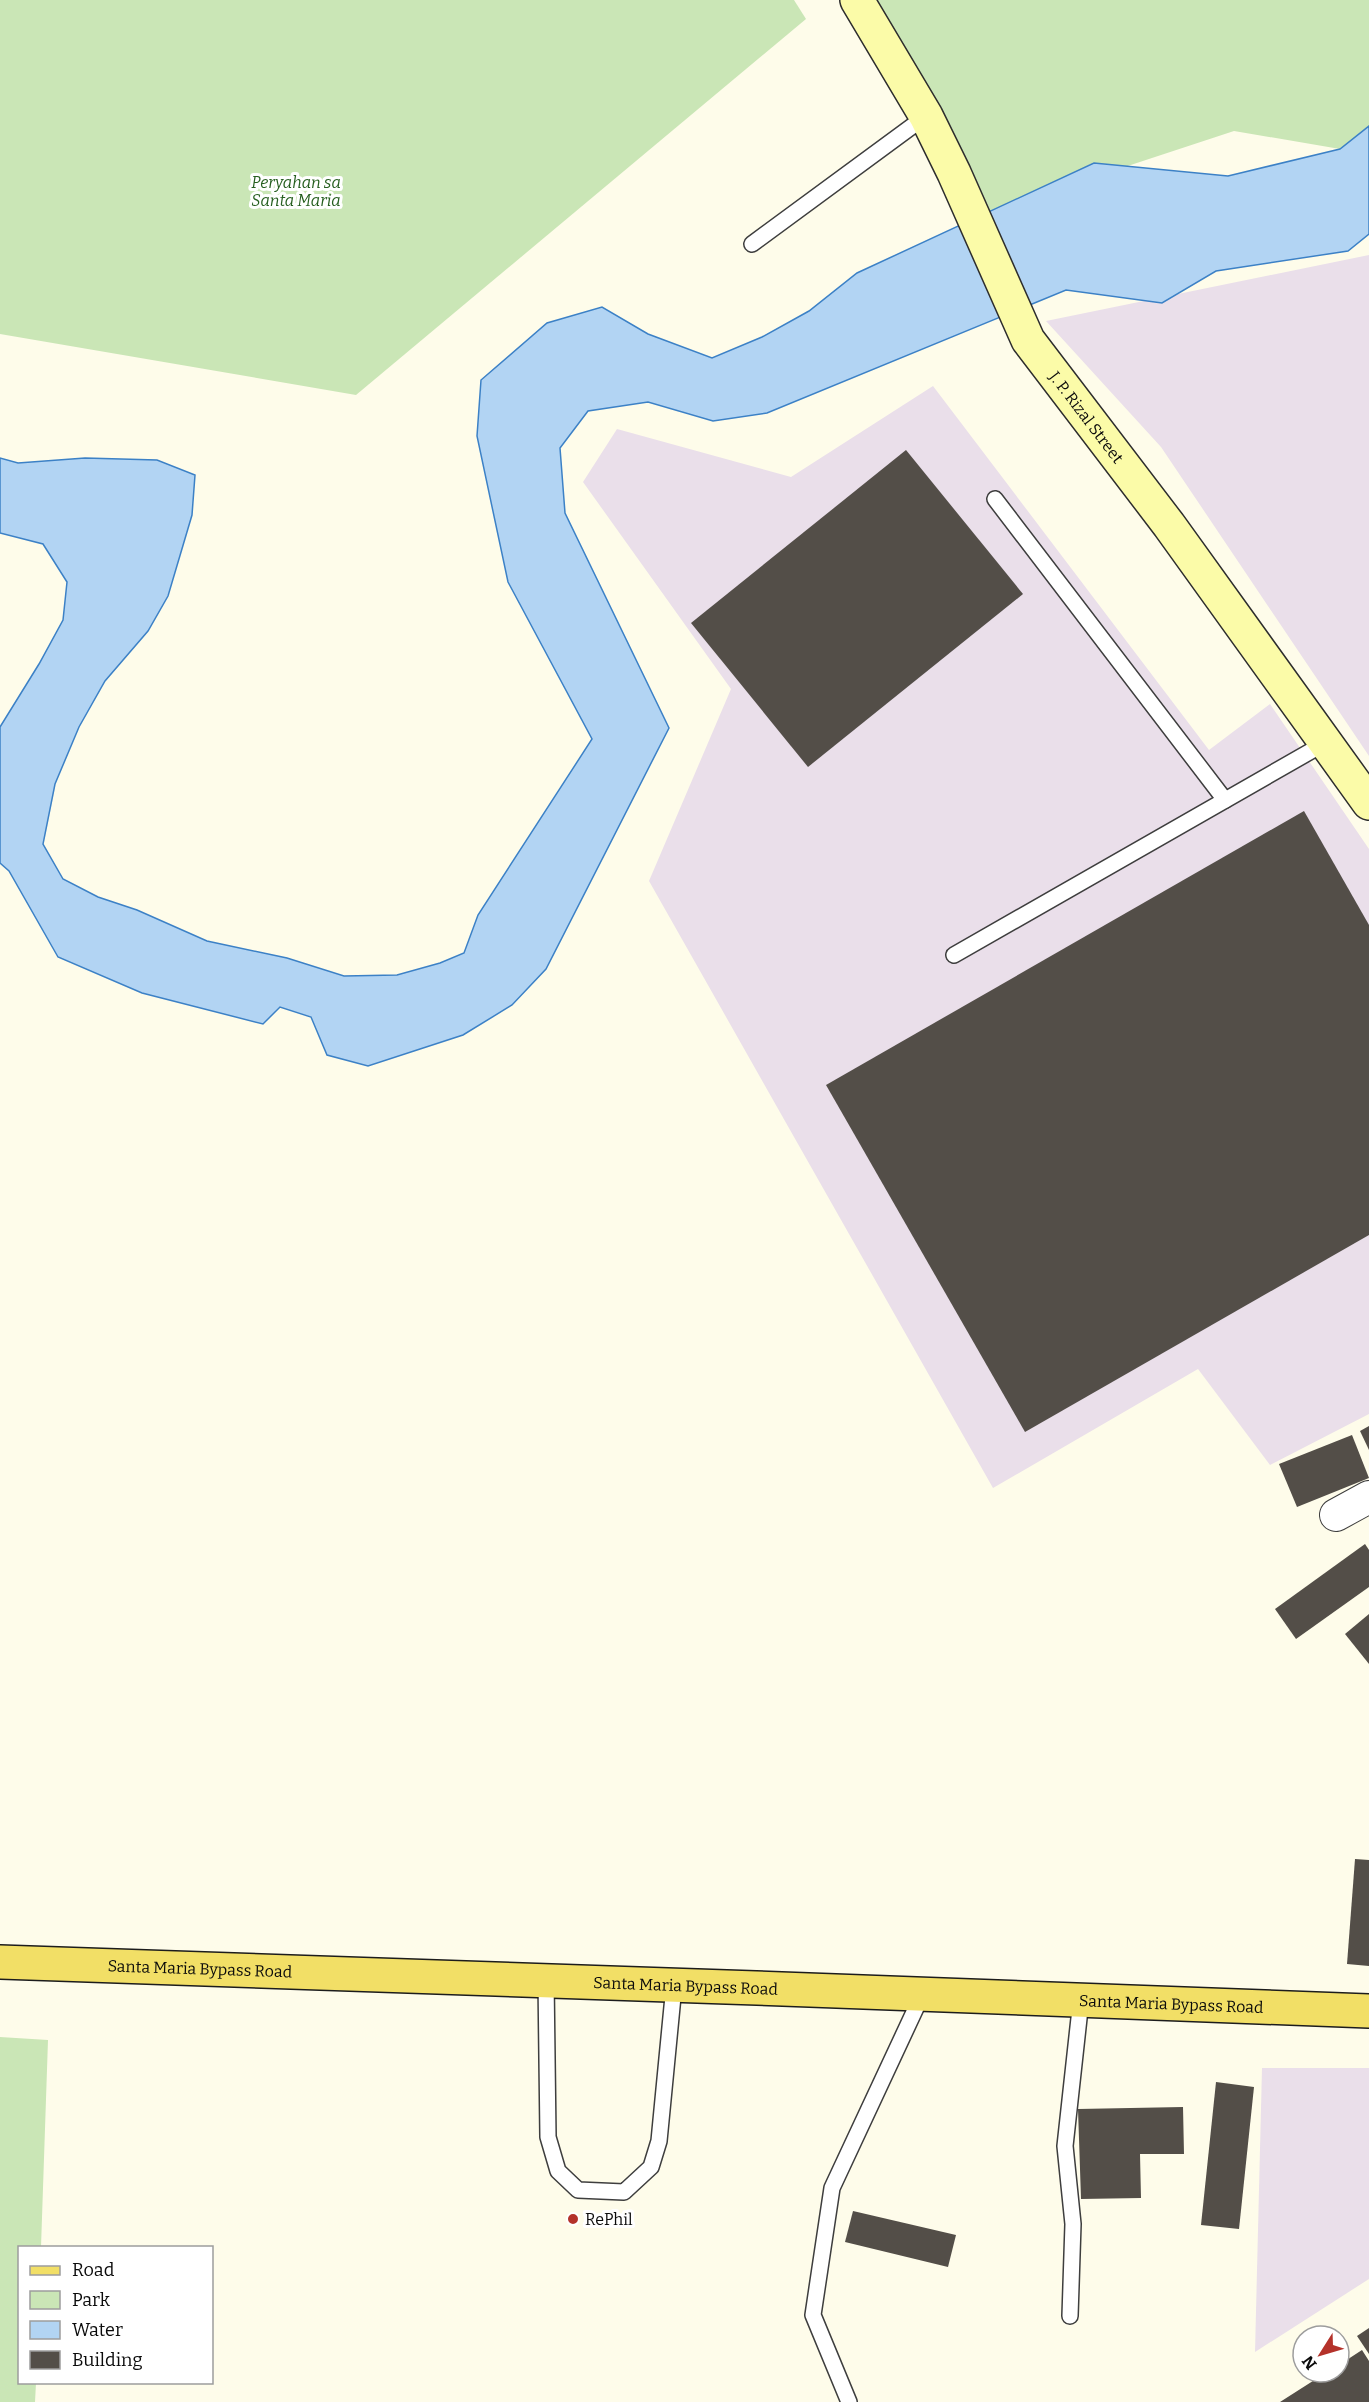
<svg xmlns="http://www.w3.org/2000/svg" width="1369" height="2402" viewBox="0 0 1369 2402" font-family="Bitter,serif">
<rect width="100%" height="100%" fill="#fefcea"/>
<!-- industrial -->
<g fill="#eadfea">
<path d="M1369 255V756L1161 447 1046 321Z"/>
<path d="M933 386 1209 750 1270 704 1369 849V1414L1270 1465 1198 1369 993 1488 649 881 731 689 583 482 617 429 791 477Z"/>
<path d="M1262 2068H1369V2279L1255 2352Z"/>
</g>
<!-- green -->
<g fill="#cae6b6">
<path d="M0 0H794L806 19 356 395 0 334Z"/>
<path d="M877 0H1369V127L1340 149 1234 131 988 212Z"/>
<path d="M0 2037 48 2040 41 2247 20 2248V2382L36 2383 35 2402H0Z"/>
</g>
<!-- water -->
<path fill="#b2d4f3" stroke="#3c81c6" stroke-width="1.5" d="M1369 126V234L1348 251 1216 271 1162 303 1066 290 767 413 713 421 648 402 588 411 560 448 565 513 669 728 546 969 512 1005 463 1035 368 1066 327 1055 311 1017 280 1007 263 1024 142 993 58 957 9 871 0 863V727L39 664 63 620 67 582 43 544 0 533V458L18 463 85 458 157 460 195 475 192 515 168 596 148 631 105 681 79 727 55 784 43 844 63 879 98 897 137 910 207 941 287 958 344 976 397 975 440 963 464 953 478 915 592 739 508 582 477 436 481 380 547 323 602 307 648 334 712 358 762 337 809 311 857 273 1094 163 1228 176 1340 149Z"/>
<!-- building -->
<g fill="#534e48">
<path d="M906 450 1023 594 808 767 691 623Z"/>
<path d="M1304 811 1369 925V1235L1025 1432 826 1085Z"/>
<path d="M1369 1426V1450L1360 1431Z"/>
<path d="M1352 1435 1369 1478 1297 1507 1279 1464Z"/>
<path d="M1365 1544 1369 1550V1587L1296 1639 1275 1609Z"/>
<path d="M1369 1614V1664L1345 1634Z"/>
<path d="M1355 1859 1369 1860V1966L1347 1964Z"/>
<path d="M1216 2082 1254 2087 1239 2229 1201 2225Z"/>
<path d="M1183 2107 1184 2154H1140L1141 2198 1081 2199 1078 2109Z"/>
<path d="M853 2211 956 2235 948 2267 845 2242Z"/>
<path d="M1369 2328V2354L1357 2336Z"/>
<path d="M1362 2350 1369 2361V2402H1280L1327 2372H1339V2365Z"/>
</g>
<g fill="none" stroke-linecap="round" stroke-linejoin="round">
<defs>
<g id="lane">
<path d="M752 244 926 116"/>
<path d="M995 499 1225 800"/>
<path d="M954 955 1325 743"/>
<path d="M546 1979 548 2137 558 2171 578 2190 624 2192 651 2167 659 2141 674 1986"/>
<path d="M1070 2316 1073 2224 1065 2146 1081 2000"/>
<path d="M849 2402 813 2315 832 2188 922 1995"/>
</g>
<path id="street" d="M1336 1515 1369 1497"/>
<g id="secondary">
<path id="s1" d="M857 0 926 116 954 173 1028 340 1169 525 1369 803"/>
</g>
<g id="primary">
<path id="s2" d="M0 1962C456 1976 913 1994 1369 2011"/>
</g>
</defs>
<!-- lane casing -->
<use href="#lane" stroke="#3e3e3e" stroke-width="18"/>
<!-- street casing -->
<use href="#street" stroke="#3e3e3e" stroke-width="34"/>
<!-- secondary casing -->
<use href="#secondary" stroke="#2d2d2d" stroke-width="36"/>
<!-- primary casing -->
<use href="#primary" stroke="#1c1c1c" stroke-width="36"/>
<!-- lane -->
<use href="#lane" stroke="#fff" stroke-width="15"/>
<!-- street -->
<use href="#street" stroke="#fff" stroke-width="32"/>
<!-- secondary -->
<use href="#secondary" stroke="#fbfba8" stroke-width="33"/>
<!-- primary -->
<use href="#primary" stroke="#f2df66" stroke-width="33"/>
</g>
<!-- markers -->
<circle fill="#b4322a" stroke="#fff" stroke-width="2" cx="573" cy="2219" r="6"/>
<g text-anchor="middle" stroke-width="6" stroke-linejoin="round" paint-order="stroke">
<!-- park labels -->
<g font-size="16" font-style="italic" fill="#265f1f" stroke="#fff">
<text x="296" y="188">Peryahan sa<tspan x="296" dy="18">Santa Maria</tspan></text>
</g>
<!-- street labels -->
<g font-size="16" fill="#0b0b0b" stroke="#fff">
<text dy="6" stroke="none"><textPath href="#s1" startOffset="478">J. P. Rizal Street</textPath></text>
<text dy="6" stroke="none"><textPath href="#s2" startOffset="200">Santa Maria Bypass Road</textPath></text>
<text dy="6" stroke="none"><textPath href="#s2" startOffset="686">Santa Maria Bypass Road</textPath></text>
<text dy="6" stroke="none"><textPath href="#s2" startOffset="1172">Santa Maria Bypass Road</textPath></text>
</g>
<!-- poi labels -->
<g font-size="16" fill="#0b0b0b" stroke="#fff" text-anchor="start">
<text x="585" y="2225">RePhil</text>
</g>
</g>
<!-- legend -->
<rect x="18" y="2246" width="195" height="138" fill="#ffffff" stroke="#9d9d9d" stroke-width="1.5"/>
<rect x="30" y="2266" width="30" height="9" fill="#f2df66" stroke="#9d9d9d" stroke-width="1.5"/>
<text x="72" y="2276" font-size="18" fill="#0b0b0b">Road</text>
<rect x="30" y="2291" width="30" height="18" fill="#cae6b6" stroke="#9d9d9d" stroke-width="1.5"/>
<text x="72" y="2306" font-size="18" fill="#0b0b0b">Park</text>
<rect x="30" y="2321" width="30" height="18" fill="#b2d4f3" stroke="#9d9d9d" stroke-width="1.5"/>
<text x="72" y="2336" font-size="18" fill="#0b0b0b">Water</text>
<rect x="30" y="2351" width="30" height="18" fill="#534e48" stroke="#9d9d9d" stroke-width="1.5"/>
<text x="72" y="2366" font-size="18" fill="#0b0b0b">Building</text>
<!-- north arrow -->
<g transform="translate(1321 2354) rotate(233)"><circle r="28" fill="#ffffff" stroke="#9d9d9d" stroke-width="1.5"/>
<path d="M0-4.5L10 22L0 15L-10 22Z" fill="#b4322a"/>
<text y="-9" font-size="16" font-weight="bold" text-anchor="middle" fill="#0b0b0b">N</text>
</g>
</svg>
